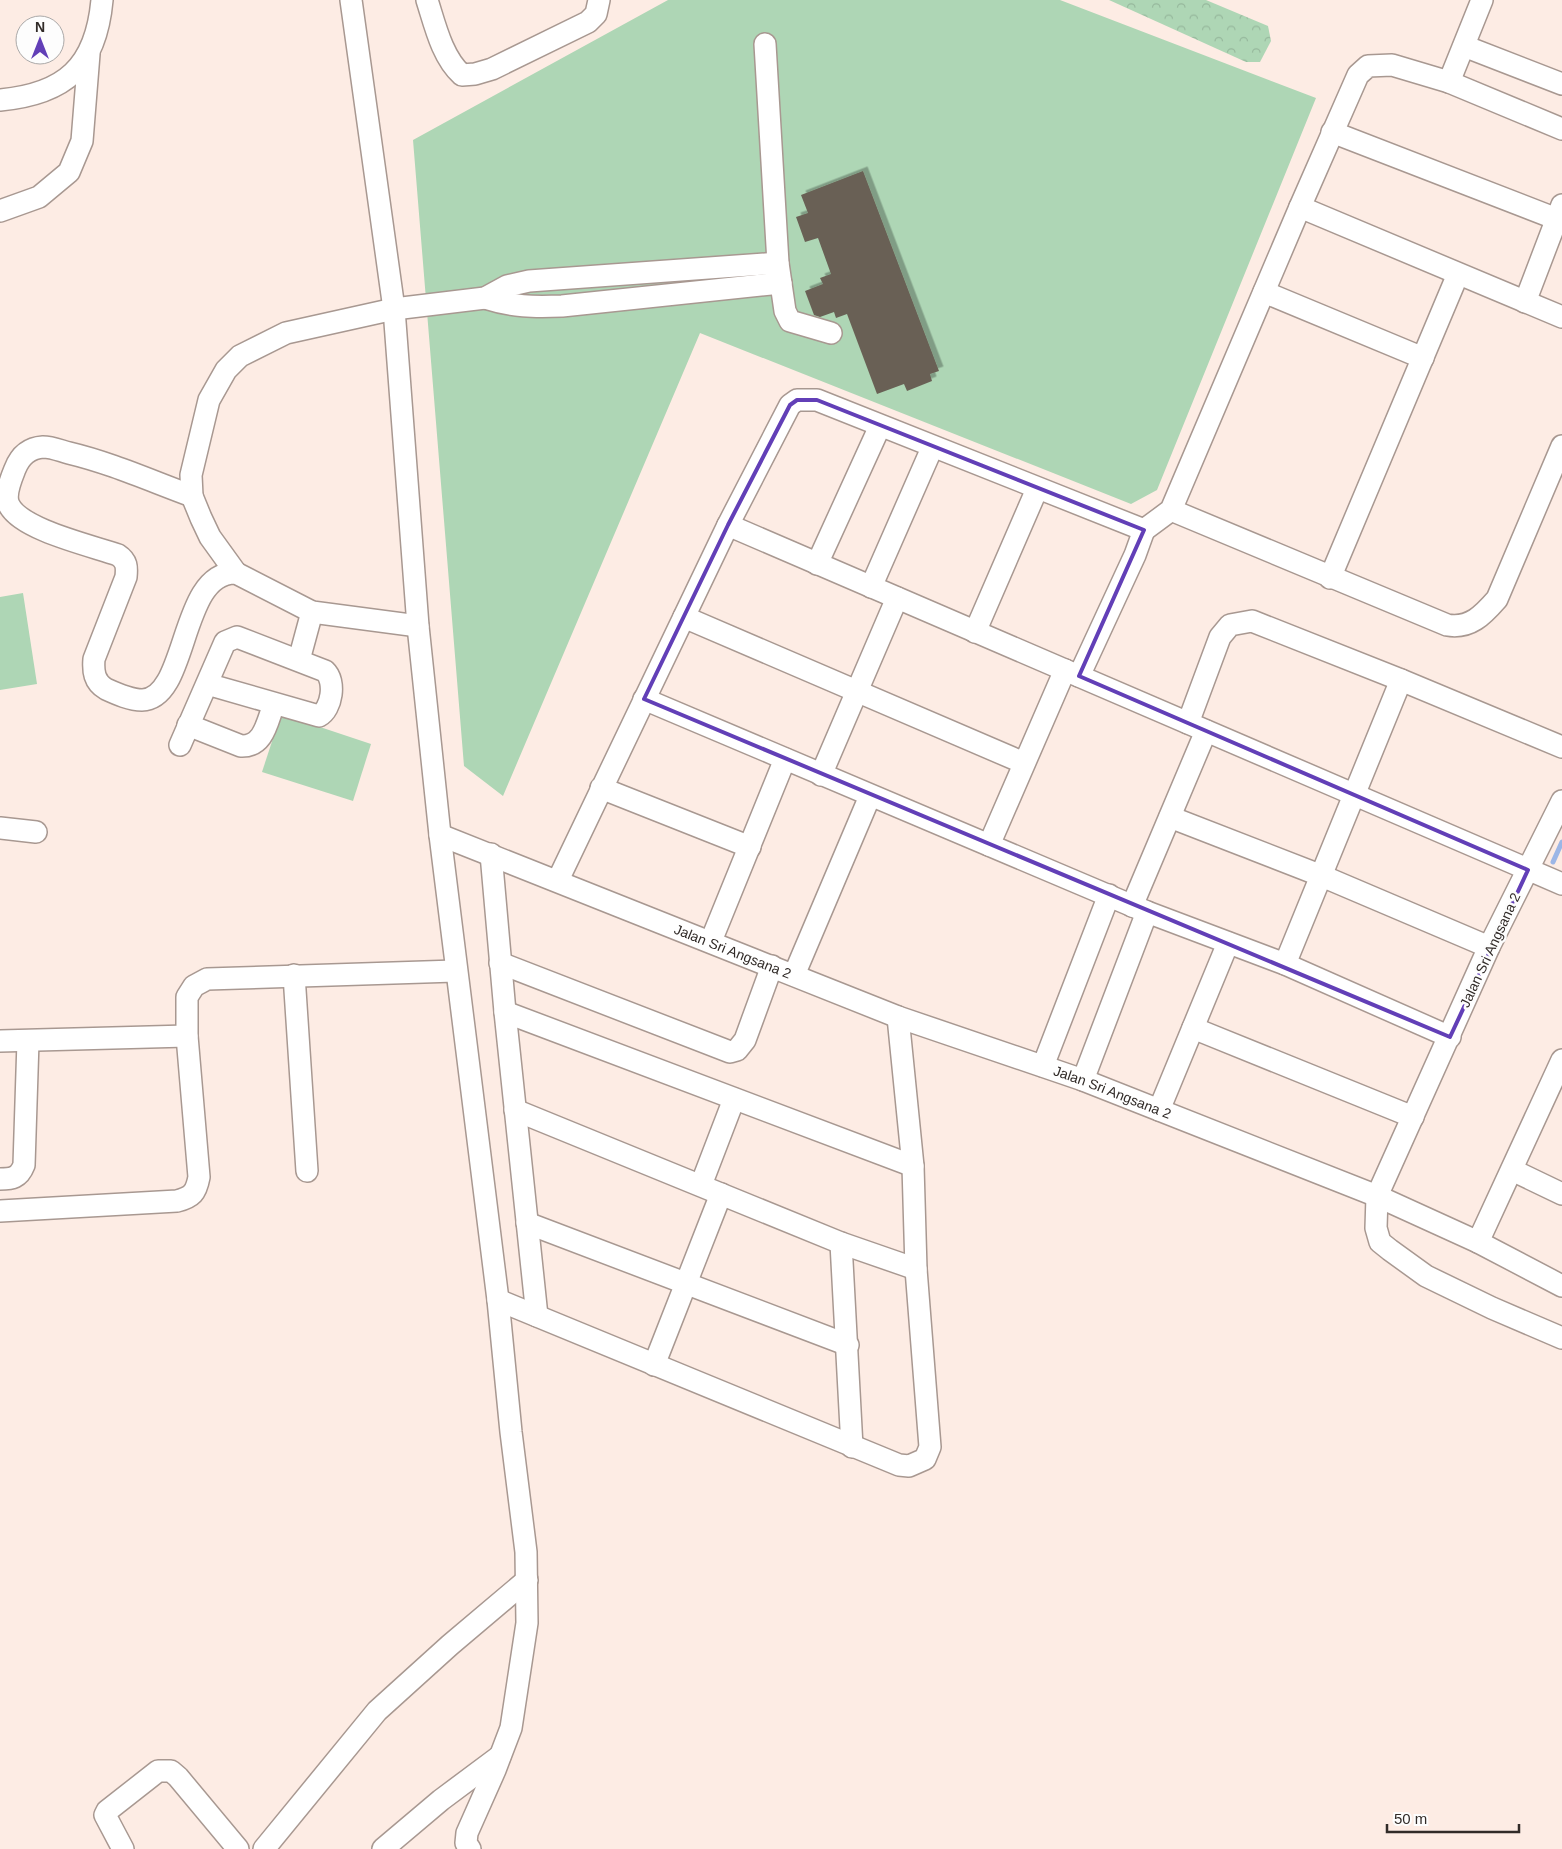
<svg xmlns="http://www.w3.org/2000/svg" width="1562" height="1849" viewBox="0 0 1562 1849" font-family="Arial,sans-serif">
<defs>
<pattern id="forest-crowns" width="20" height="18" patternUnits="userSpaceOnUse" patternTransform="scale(1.25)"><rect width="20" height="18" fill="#aed6b5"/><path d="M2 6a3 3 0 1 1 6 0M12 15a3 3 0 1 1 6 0" fill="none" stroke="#96b89c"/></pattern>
<filter id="shadow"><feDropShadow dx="4.5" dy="-4.5" stdDeviation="0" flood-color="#0004"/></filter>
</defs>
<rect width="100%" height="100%" fill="#fdece4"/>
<!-- forest -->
<path fill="url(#forest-crowns)" d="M1109 0H1206L1268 26 1271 41 1260 62H1246Z"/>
<!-- garden -->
<g fill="#aed6b5">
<path d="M668 0H1060L1316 98 1157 490 1131 504 700 333 503 796 464 766 413 140Z"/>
<path d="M23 593 37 684 0 690V597Z"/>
<path d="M281 714 371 744 353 801 262 772Z"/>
</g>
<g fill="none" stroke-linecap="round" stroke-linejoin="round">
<!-- stream -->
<path stroke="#9cb6e6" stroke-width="5" d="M1553 862 1562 842"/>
</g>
<!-- building -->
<path fill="#696155" filter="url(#shadow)" d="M863 171 939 371 930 374 932 381 907 391 904 384 877 394 847 314 836 318 834 312 820 317 814 315 805 291 823 284 820 278 831 274 818 238 805 242 796 217 808 213 801 195Z"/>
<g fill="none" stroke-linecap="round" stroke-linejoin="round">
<defs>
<g id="minor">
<path d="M351 0 394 309 418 626 440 835 498 1300 511 1432 526 1552 527 1623 511 1728 495 1770 467 1833 466 1843 470 1849"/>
<path d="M427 0C435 25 442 57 462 75L475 74 492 69 588 22 596 14 599 0"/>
<path d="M765 44 778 263 785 311 790 321 831 333"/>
<path d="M1464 46 1562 84"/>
<path d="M1449 82 1482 0"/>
<path d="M0 100C65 94 96 67 102 0"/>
<path d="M1332 132 1562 221"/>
<path d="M1300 207 1562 317"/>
<path d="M0 211 39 197 69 172 82 141 89 54"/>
<path d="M1264 292 1423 358"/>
<path d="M485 298C513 307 533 307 562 306L781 283"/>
<path d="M1525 302 1562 205"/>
<path d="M192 496C151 481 111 463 69 453 61 451 52 447 43 447 29 448 20 456 15 469 11 479 4 495 9 505 21 530 93 546 118 555 127 561 127 567 126 577L94 659C93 671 94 682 106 689 117 694 130 700 142 700 189 699 179 571 236 573L312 612 418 626"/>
<path d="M1171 510 1447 625C1470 629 1483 615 1497 599L1562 446"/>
<path d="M728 525 1562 884"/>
<path d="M817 564 880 426"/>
<path d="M236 573 210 537 201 518 192 496 191 475 209 400 226 370 240 356 286 333 394 309 485 298 507 286 529 281 778 263"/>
<path d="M1330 578 1458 274"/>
<path d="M871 587 932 448"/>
<path d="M684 617 1024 763"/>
<path d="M975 632 1037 489"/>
<path d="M299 660 312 612"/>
<path d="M1079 676 1135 555 1144 530"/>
<path d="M644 699 1147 912 1285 964 1450 1037"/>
<path d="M1188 723 1220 637 1230 625 1252 621 1401 680 1562 747"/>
<path d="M188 725 241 746C264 747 267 722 274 704"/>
<path d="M180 745 225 642 237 637 325 671C336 681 332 709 319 716L207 684"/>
<path d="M821 775 897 598"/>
<path d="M601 788 750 847"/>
<path d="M1562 801 1489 947 1377 1196 1376 1228 1380 1242 1390 1250 1426 1276 1492 1308 1562 1338"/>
<path d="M1170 817 1322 876 1489 947"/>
<path d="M0 828 36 832"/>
<path id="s1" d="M440 835 898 1017 1083 1080 1377 1196 1478 1242 1562 1286"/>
<path d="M989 845 1065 670"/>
<path d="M491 854 505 1012 537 1316"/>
<path d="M558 880 728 525 790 405 797 400H817L1144 530 1171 510 1300 207 1358 75 1368 66 1392 65 1449 82 1562 129"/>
<path d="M1132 906 1206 731"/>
<path d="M711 941 785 759"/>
<path d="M500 963 730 1052 737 1050 745 1040 772 966"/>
<path d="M1285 964 1401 680"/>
<path d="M294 975 307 1171"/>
<path d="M794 975 870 796"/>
<path d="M505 1012 913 1166"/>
<path d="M1193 1028 1413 1117"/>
<path d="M0 1041 187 1036"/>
<path d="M1043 1066 1109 895"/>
<path d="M1083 1080 1147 912"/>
<path d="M515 1110 841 1243 916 1269"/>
<path d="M1159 1110 1228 943"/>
<path d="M1512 1170 1562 1194"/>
<path d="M0 1179C12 1179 19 1178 24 1165L28 1041"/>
<path d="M701 1185 734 1099"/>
<path d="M0 1211 177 1201C192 1197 196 1193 199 1177L187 1036V997L194 986 207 979 455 971"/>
<path d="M527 1223 848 1345"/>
<path d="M1478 1242 1562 1060"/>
<path d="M841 1243 852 1447"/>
<path d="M498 1300 899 1465 909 1466 925 1459 930 1447 916 1269 913 1166 898 1017"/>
<path d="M654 1365 721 1194"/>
<path d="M123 1849 105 1815 107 1811 158 1771H171L178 1777 238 1849"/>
<path d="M264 1849 377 1711 450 1645 527 1580"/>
<path d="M383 1849 441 1800 500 1756"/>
</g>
</defs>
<!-- minor casing -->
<use href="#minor" stroke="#a89891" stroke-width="24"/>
<!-- minor -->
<use href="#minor" stroke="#fff" stroke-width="21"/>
</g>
<!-- marked area -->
<path fill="none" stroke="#623fb7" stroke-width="4" stroke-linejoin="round" d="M797 400H817L1144 530 1079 676 1528 870 1450 1037 644 699 728 525 790 405Z"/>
<g text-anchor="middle" stroke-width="5" stroke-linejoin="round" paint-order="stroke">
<!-- street labels -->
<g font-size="14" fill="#312b28" stroke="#fdfdfd">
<text dy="5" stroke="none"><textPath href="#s1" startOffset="315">Jalan Sri Angsana 2</textPath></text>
<text transform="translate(1490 950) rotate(-65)" y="5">Jalan Sri Angsana 2</text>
<text dy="5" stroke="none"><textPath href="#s1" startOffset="720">Jalan Sri Angsana 2</textPath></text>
</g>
</g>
<!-- north arrow -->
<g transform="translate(40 40)"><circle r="24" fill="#fdfdfd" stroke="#aba9a8"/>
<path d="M0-4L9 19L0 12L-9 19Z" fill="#623fb7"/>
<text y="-8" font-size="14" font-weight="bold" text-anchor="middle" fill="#312b28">N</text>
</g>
<!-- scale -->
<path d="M1387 1824v8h132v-8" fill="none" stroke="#312b28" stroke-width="2.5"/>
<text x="1394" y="1824" font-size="15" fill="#312b28" stroke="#fdfdfd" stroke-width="4" paint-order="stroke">50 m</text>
</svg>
